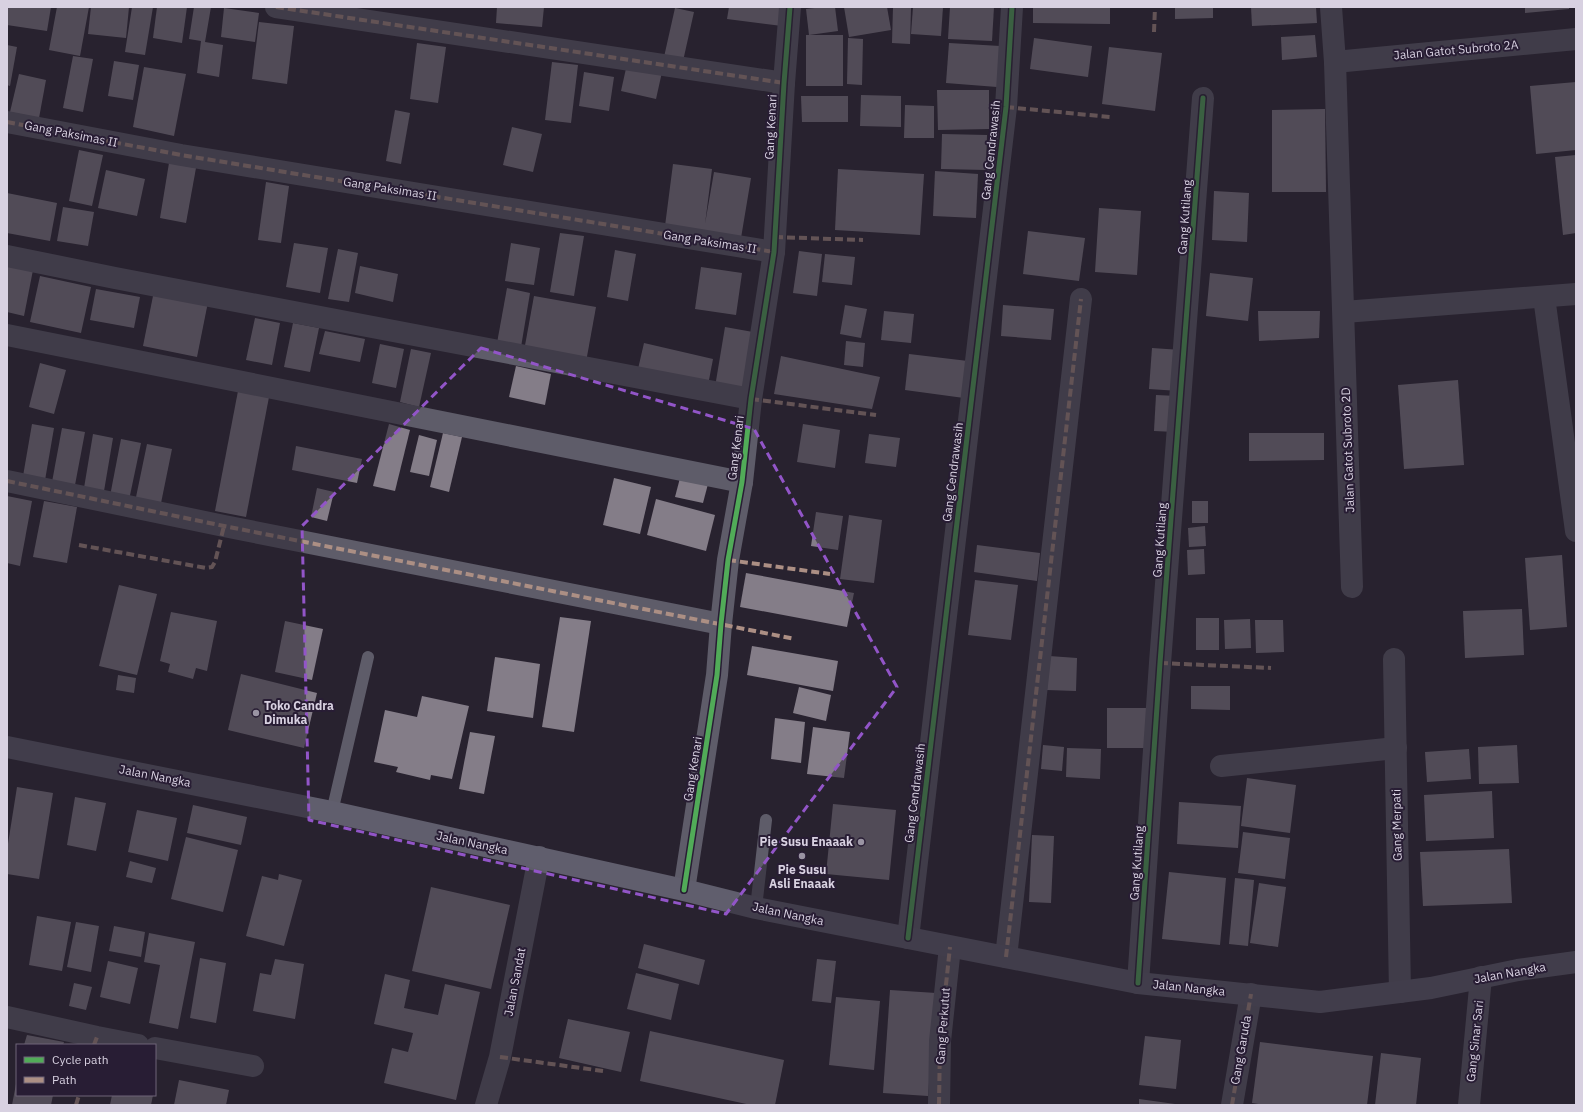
<svg xmlns="http://www.w3.org/2000/svg" width="1583" height="1112" viewBox="0 0 1583 1112" font-family="'IBM Plex Sans',sans-serif">
<rect width="100%" height="100%" fill="#28222f"/>
<!-- building -->
<g fill="#847d88">
<path d="M7 7H51L47 31 7 25Z"/>
<path d="M57 7H89L80 56 49 50Z"/>
<path d="M91 7H129L126 38 88 34Z"/>
<path d="M132 7H153L145 55 125 52Z"/>
<path d="M157 7H187L182 43 153 38Z"/>
<path d="M194 7H211L205 42 223 45 219 77 197 73 201 41 189 39Z"/>
<path d="M497 7H544L542 27 496 23Z"/>
<path d="M729 7H784L782 26 727 19Z"/>
<path d="M823 7H835L838 31 809 35 806 9Z"/>
<path d="M844 7H887L891 30 849 37Z"/>
<path d="M893 7H911L910 44 892 43Z"/>
<path d="M913 7H943L941 36 911 34Z"/>
<path d="M950 7H994L992 41 948 39Z"/>
<path d="M1033 7H1110V24L1033 23Z"/>
<path d="M1175 7H1213V18L1175 19Z"/>
<path d="M1251 7H1316L1317 23 1252 26Z"/>
<path d="M1525 7H1569V9L1525 13Z"/>
<path d="M224 8 259 13 255 42 221 37Z"/>
<path d="M675 8 694 12 683 61 664 57Z"/>
<path d="M259 22 294 26 287 84 252 79Z"/>
<rect x="806" y="35" width="37" height="51"/>
<path d="M1315 35 1317 57 1282 60 1281 37Z"/>
<path d="M848 38 863 39 862 85 847 84Z"/>
<path d="M1034 38 1092 46 1088 77 1030 69Z"/>
<path d="M417 43 446 47 438 103 410 99Z"/>
<path d="M949 43 1000 46 997 87 946 83Z"/>
<path d="M7 45 17 47 10 86 7 85Z"/>
<path d="M1109 47 1162 53 1155 111 1102 104Z"/>
<path d="M73 56 93 59 83 112 63 108Z"/>
<path d="M114 61 139 65 133 100 108 96Z"/>
<path d="M552 62 578 65 571 123 545 120Z"/>
<path d="M627 64 662 72 656 99 621 91Z"/>
<path d="M144 67 186 74 174 136 133 127Z"/>
<path d="M584 72 614 77 609 111 579 106Z"/>
<path d="M19 74 46 80 39 118 10 112Z"/>
<path d="M1576 82V150L1536 154 1530 86Z"/>
<path d="M937 90H989V129L938 130Z"/>
<path d="M861 95 901 96V127L860 126Z"/>
<path d="M801 96H848V122H802Z"/>
<path d="M905 105 934 106V138H904Z"/>
<path d="M1325 109 1326 192H1272V110Z"/>
<path d="M395 110 410 113 401 164 386 161Z"/>
<path d="M512 127 542 134 533 172 503 165Z"/>
<path d="M942 134 987 135 986 170 941 169Z"/>
<path d="M79 150 103 155 92 206 69 201Z"/>
<path d="M1576 155V233L1563 235 1555 157Z"/>
<path d="M169 163 196 168 186 223 160 218Z"/>
<path d="M673 164 712 169 705 224 714 172 751 178 740 244 665 226Z"/>
<path d="M838 169 924 174 920 235 835 230Z"/>
<path d="M106 170 145 179 137 216 98 208Z"/>
<path d="M935 171 978 174 976 218 933 216Z"/>
<path d="M266 182 289 186 281 243 258 240Z"/>
<path d="M1214 191 1249 193 1247 242 1212 240Z"/>
<path d="M7 193 57 203 50 241 7 233Z"/>
<path d="M63 207 94 212 88 246 57 241Z"/>
<path d="M1099 208 1141 211 1137 275 1095 272Z"/>
<path d="M1028 231 1085 238 1079 281 1023 274Z"/>
<path d="M560 233 584 236 574 296 550 292Z"/>
<path d="M294 243 328 248 320 293 286 287Z"/>
<path d="M511 243 540 248 534 285 505 281Z"/>
<path d="M338 249 358 253 349 302 328 299Z"/>
<path d="M615 250 636 254 628 301 607 297Z"/>
<path d="M799 251 822 254 817 296 793 293Z"/>
<path d="M825 254 855 257 852 285 822 282Z"/>
<path d="M7 265 33 270 24 316 7 312Z"/>
<path d="M360 266 398 274 393 302 355 293Z"/>
<path d="M701 267 742 273 736 315 695 309Z"/>
<path d="M1210 273 1253 278 1248 321 1206 316Z"/>
<path d="M40 276 91 287 81 333 30 322Z"/>
<path d="M507 288 530 293 521 347 497 343Z"/>
<path d="M96 289 140 297 134 328 90 320Z"/>
<path d="M154 291 208 302 197 357 143 346Z"/>
<path d="M534 296 596 307 586 362 524 351Z"/>
<path d="M845 305 867 309 861 338 840 334Z"/>
<path d="M1003 305 1054 309 1051 340 1001 336Z"/>
<path d="M884 311 914 314 911 343 881 340Z"/>
<path d="M1258 311H1320L1319 338 1259 341Z"/>
<path d="M255 318 280 323 272 365 246 360Z"/>
<path d="M293 323 319 328 310 372 284 367Z"/>
<path d="M725 327 753 332 743 391 715 387Z"/>
<path d="M325 331 365 339 360 362 319 354Z"/>
<path d="M846 341 865 343 863 367 844 365Z"/>
<path d="M644 343 713 359 708 385 638 369Z"/>
<path d="M380 344 404 349 396 388 372 383Z"/>
<path d="M1152 348 1181 350 1179 391 1149 389Z"/>
<path d="M411 349 431 353 419 407 400 402Z"/>
<path d="M909 354 968 361 964 398 905 390Z"/>
<path d="M781 356 880 377 872 409 774 394Z"/>
<path d="M40 363 66 370 54 414 29 407Z"/>
<path d="M516 366 551 374 545 405 509 397Z"/>
<path d="M1458 380 1464 465 1404 469 1398 385Z"/>
<path d="M238 391 269 397 246 517 215 511Z"/>
<path d="M1156 395 1177 396 1175 432 1154 431Z"/>
<path d="M32 424 54 428 44 486 22 482Z"/>
<path d="M389 424 410 430 395 491 373 486Z"/>
<path d="M803 424 840 430 835 468 797 462Z"/>
<path d="M62 428 85 432 75 485 52 482Z"/>
<path d="M443 433 462 437 449 492 430 487Z"/>
<path d="M1249 433H1324V460L1249 461Z"/>
<path d="M93 434 113 438 104 491 84 488Z"/>
<path d="M869 434 900 438 896 467 865 463Z"/>
<path d="M419 435 437 440 429 476 410 472Z"/>
<path d="M121 439 141 443 129 500 110 496Z"/>
<path d="M147 444 172 449 160 508 135 502Z"/>
<path d="M296 446 362 459 357 483 292 470Z"/>
<path d="M614 478 651 487 640 534 603 525Z"/>
<path d="M680 478 708 484 703 503 675 497Z"/>
<path d="M317 488 334 492 327 521 311 517Z"/>
<path d="M7 496 32 501 20 566 7 563Z"/>
<path d="M656 499 715 515 706 551 647 535Z"/>
<path d="M44 501 77 507 67 563 33 557Z"/>
<rect x="1192" y="501" width="16" height="22"/>
<path d="M816 512 843 516 838 550 811 546Z"/>
<path d="M849 515 882 520 874 583 840 579Z"/>
<path d="M1205 526 1206 546 1189 547 1188 528Z"/>
<path d="M977 545 1040 553 1037 581 974 572Z"/>
<path d="M1204 549 1205 574 1188 575 1187 550Z"/>
<path d="M1562 555 1567 627 1530 630 1525 558Z"/>
<path d="M746 573 854 593 847 627 740 607Z"/>
<path d="M975 580 1018 585 1011 640 968 635Z"/>
<path d="M119 585 157 594 137 675 99 666Z"/>
<path d="M1522 609 1524 655 1465 658 1463 611Z"/>
<path d="M171 612 217 621 207 671 196 668 193 679 168 672 170 664 160 661Z"/>
<path d="M560 617 591 621 574 732 542 727Z"/>
<rect x="1196" y="618" width="23" height="32"/>
<path d="M1250 619 1251 648 1225 649 1224 620Z"/>
<path d="M1255 620H1283L1284 652 1256 653Z"/>
<path d="M285 621 323 629 312 680 275 672Z"/>
<path d="M752 646 838 661 833 691 747 675Z"/>
<path d="M1049 656 1077 658 1076 691 1047 690Z"/>
<path d="M495 657 540 664 533 718 487 711Z"/>
<path d="M241 674 317 693 304 748 228 730Z"/>
<path d="M118 675 136 678 134 693 116 690Z"/>
<path d="M1191 686H1230V710L1191 709Z"/>
<path d="M799 687 831 695 826 721 793 713Z"/>
<path d="M422 696 469 706 452 779 431 775 430 780 396 772 398 767 374 762 385 710 417 717Z"/>
<rect x="1107" y="708" width="43" height="40"/>
<path d="M775 718 805 722 801 763 771 759Z"/>
<path d="M813 727 850 732 844 778 807 774Z"/>
<path d="M470 732 495 736 484 794 459 789Z"/>
<path d="M1043 745 1064 747 1062 771 1041 769Z"/>
<path d="M1517 745 1519 783 1479 784 1478 747Z"/>
<path d="M1067 748 1101 749 1100 779 1066 777Z"/>
<path d="M1469 749 1471 779 1427 782 1425 752Z"/>
<path d="M1247 778 1296 785 1290 833 1241 826Z"/>
<path d="M17 787 53 793 39 879 7 874V850Z"/>
<path d="M1492 791 1494 838 1426 841 1424 795Z"/>
<path d="M75 797 106 803 96 851 67 845Z"/>
<path d="M1179 802 1241 806 1238 848 1177 844Z"/>
<path d="M833 804 896 810 889 880 826 874Z"/>
<path d="M193 805 247 817 241 845 187 833Z"/>
<path d="M137 810 177 818 168 861 128 852Z"/>
<path d="M1243 832 1290 838 1285 879 1238 873Z"/>
<path d="M1032 835 1054 836 1051 903 1029 902Z"/>
<path d="M186 837 238 850 223 912 171 899Z"/>
<path d="M1509 849 1512 903 1423 906 1420 852Z"/>
<path d="M130 861 156 868 152 883 126 877Z"/>
<path d="M1169 872 1226 878 1220 945 1162 939Z"/>
<path d="M279 874 302 880 284 946 246 936 262 876 278 880Z"/>
<path d="M1235 878 1254 880 1248 946 1229 944Z"/>
<path d="M1259 883 1286 887 1278 947 1250 943Z"/>
<path d="M431 887 510 905 491 989 412 971Z"/>
<path d="M37 916 71 922 62 971 29 965Z"/>
<path d="M76 922 99 926 91 972 67 967Z"/>
<path d="M114 926 145 932 141 957 109 951Z"/>
<path d="M149 933 195 942 178 1029 149 1023 160 965 144 962Z"/>
<path d="M644 944 705 960 699 985 638 968Z"/>
<path d="M200 958 226 963 216 1023 190 1018Z"/>
<path d="M275 959 304 964 295 1019 253 1011 260 973 271 975Z"/>
<path d="M817 959 836 961 831 1003 812 1001Z"/>
<path d="M108 961 138 968 130 1004 100 997Z"/>
<path d="M636 973 679 984 671 1020 627 1009Z"/>
<path d="M385 974 410 980 404 1008 438 1015 445 984 480 992 456 1100 384 1083 392 1048 408 1052 413 1033 374 1024Z"/>
<path d="M74 983 92 987 86 1010 69 1006Z"/>
<path d="M890 990 936 993 928 1096 883 1093Z"/>
<path d="M836 997 880 1001 874 1070 829 1065Z"/>
<path d="M568 1019 630 1032 621 1072 559 1058Z"/>
<path d="M650 1031 784 1060 775 1105H751L640 1081Z"/>
<path d="M27 1035 64 1042 63 1045H24Z"/>
<path d="M1145 1036 1181 1040 1176 1089 1139 1085Z"/>
<path d="M1260 1042 1373 1056 1367 1105H1265L1252 1103Z"/>
<path d="M1381 1053 1421 1058 1416 1105H1375Z"/>
<path d="M179 1080 229 1090 226 1105H174Z"/>
<path d="M16 1084 17 1095H53L51 1105H12Z"/>
<path d="M112 1095H153L151 1105H110Z"/>
<path d="M1139 1099 1175 1104V1105H1139Z"/>
</g>
<g fill="none" stroke-linecap="round" stroke-linejoin="round">
<!-- lane -->
<g stroke="#5e5c69" stroke-width="12">
<path d="M332 812 368 657"/>
<path d="M756 908 766 820"/>
</g>
<!-- street -->
<g stroke="#5e5c69" stroke-width="22">
<path d="M276 7 784 83"/>
<path d="M1331 7 1335 62 1352 587"/>
<path d="M1335 62 1576 39"/>
<path d="M7 122 181 155 774 252"/>
<path d="M7 256 115 278 751 399"/>
<path d="M1544 297 1576 531"/>
<path d="M1344 312 1576 294"/>
<path d="M7 335 742 482"/>
<path d="M7 481 224 526 721 624"/>
<path d="M1394 659 1400 992"/>
<path d="M1221 766 1396 748"/>
<path d="M684 890 717 675 721 624 728 560 742 482 751 399 774 252 784 83 790 7"/>
<path d="M908 938 1006 107 1012 7"/>
<path d="M1006 957 1081 299"/>
<path d="M1138 983 1160 663 1203 98"/>
<path d="M7 1017 97 1037 138 1045"/>
<path d="M155 1048 253 1066"/>
<path d="M486 1105 500 1057 539 857"/>
<path d="M939 1105 940 1041 950 947"/>
<path d="M1232 1105 1251 994"/>
<path d="M1469 1105 1481 977"/>
</g>
<!-- secondary -->
<path stroke="#605e6d" stroke-width="22" d="M7 747 332 812 684 890 756 908 1138 983 1320 1002 1431 988 1518 970 1576 962"/>
<!-- quiet -->
<g stroke="#ac8f84" stroke-width="4" stroke-dasharray="8 4" stroke-linecap="butt">
<path d="M276 7 784 83"/>
<path d="M1154 32 1155 7"/>
<path d="M1006 107 1110 117"/>
<path d="M7 122 181 155 774 252"/>
<path d="M775 237 863 240"/>
<path d="M751 399 876 415"/>
<path d="M7 481 224 526 795 639"/>
<path d="M79 545 206 568 212 567 215 562 224 526"/>
<path d="M728 560 830 574"/>
<path d="M1160 663 1271 668"/>
<path d="M1006 957 1081 299"/>
<path d="M94 1045 97 1037"/>
<path d="M500 1057 603 1071"/>
<path d="M76 1105 79 1095"/>
<path d="M939 1105 940 1041 950 947"/>
<path d="M1232 1105 1251 994"/>
</g>
<defs>
<g id="cycleway">
<path d="M684 890 717 675 721 624 728 560 742 482 751 399 774 252 784 83 790 7"/>
<path d="M908 938 1006 107 1012 7"/>
<path d="M1138 983 1160 663 1203 98"/>
</g>
</defs>
<!-- cycleway casing -->
<use href="#cycleway" stroke="#281d34" stroke-width="8"/>
<!-- cycleway -->
<use href="#cycleway" stroke="#51ab58" stroke-width="5"/>
</g>
<!-- marked area -->
<path d="M0 0H1583V1112H0ZM481 348 754 429 897 687 726 914 309 820 302 526Z" fill="#28222f" fill-opacity=".55" fill-rule="evenodd"/>
<path fill="none" stroke="#9255c8" stroke-width="3" stroke-dasharray="8 5" stroke-linejoin="round" d="M481 348 754 429 897 687 726 914 309 820 302 526Z"/>
<!-- markers -->
<g fill="#9a94a3" stroke="#281d34" stroke-width="1.5">
<circle cx="256" cy="713" r="4"/>
<circle cx="861" cy="842" r="4"/>
<circle cx="802" cy="856" r="4"/>
</g>
<g text-anchor="middle" stroke-width="4" stroke-linejoin="round" paint-order="stroke">
<!-- street labels -->
<g font-size="12" fill="#d8d1e1" stroke="#281d34">
<text transform="translate(1456 50) rotate(-5)" y="4">Jalan Gatot Subroto 2A</text>
<text transform="translate(771 127) rotate(-87)" y="4">Gang Kenari</text>
<text transform="translate(71 134) rotate(11)" y="4">Gang Paksimas II</text>
<text transform="translate(991 150) rotate(-84)" y="4">Gang Cendrawasih</text>
<text transform="translate(390 189) rotate(9)" y="4">Gang Paksimas II</text>
<text transform="translate(1185 217) rotate(-86)" y="4">Gang Kutilang</text>
<text transform="translate(710 242) rotate(9)" y="4">Gang Paksimas II</text>
<text transform="translate(736 448) rotate(-83)" y="4">Gang Kenari</text>
<text transform="translate(1348 450) rotate(-92)" y="4">Jalan Gatot Subroto 2D</text>
<text transform="translate(953 472) rotate(-83)" y="4">Gang Cendrawasih</text>
<text transform="translate(1160 540) rotate(-86)" y="4">Gang Kutilang</text>
<text transform="translate(693 769) rotate(-81)" y="4">Gang Kenari</text>
<text transform="translate(155 776) rotate(11)" y="4">Jalan Nangka</text>
<text transform="translate(915 793) rotate(-83)" y="4">Gang Cendrawasih</text>
<text transform="translate(1397 825) rotate(-91)" y="4">Gang Merpati</text>
<text transform="translate(472 843) rotate(12)" y="4">Jalan Nangka</text>
<text transform="translate(1137 863) rotate(-86)" y="4">Gang Kutilang</text>
<text transform="translate(788 914) rotate(12)" y="4">Jalan Nangka</text>
<text transform="translate(1510 973) rotate(-10)" y="4">Jalan Nangka</text>
<text transform="translate(515 982) rotate(-79)" y="4">Jalan Sandat</text>
<text transform="translate(1189 988) rotate(6)" y="4">Jalan Nangka</text>
<text transform="translate(943 1026) rotate(-86)" y="4">Gang Perkutut</text>
<text transform="translate(1475 1041) rotate(-84)" y="4">Gang Sinar Sari</text>
<text transform="translate(1241 1050) rotate(-80)" y="4">Gang Garuda</text>
</g>
<!-- poi labels -->
<g font-size="12" font-weight="bold" fill="#d8d1e1" stroke="#281d34" text-anchor="start">
<text x="264" y="710">Toko Candra<tspan x="264" dy="14">Dimuka</tspan></text>
<text x="853" y="846" text-anchor="end">Pie Susu Enaaak</text>
<text x="802" y="874" text-anchor="middle">Pie Susu<tspan x="802" dy="14">Asli Enaaak</tspan></text>
</g>
</g>
<!-- border -->
<rect width="1583" height="1112" fill="none" stroke="#d8d1e1" stroke-width="16"/>
<!-- legend -->
<rect x="16" y="1044" width="140" height="52" fill="#281d34" stroke="#6e6579"/>
<rect x="24" y="1057" width="20" height="6" fill="#51ab58" stroke="#6e6579"/>
<text x="52" y="1064" font-size="12" fill="#d8d1e1">Cycle path</text>
<rect x="24" y="1077" width="20" height="6" fill="#ac8f84" stroke="#6e6579"/>
<text x="52" y="1084" font-size="12" fill="#d8d1e1">Path</text>
</svg>
